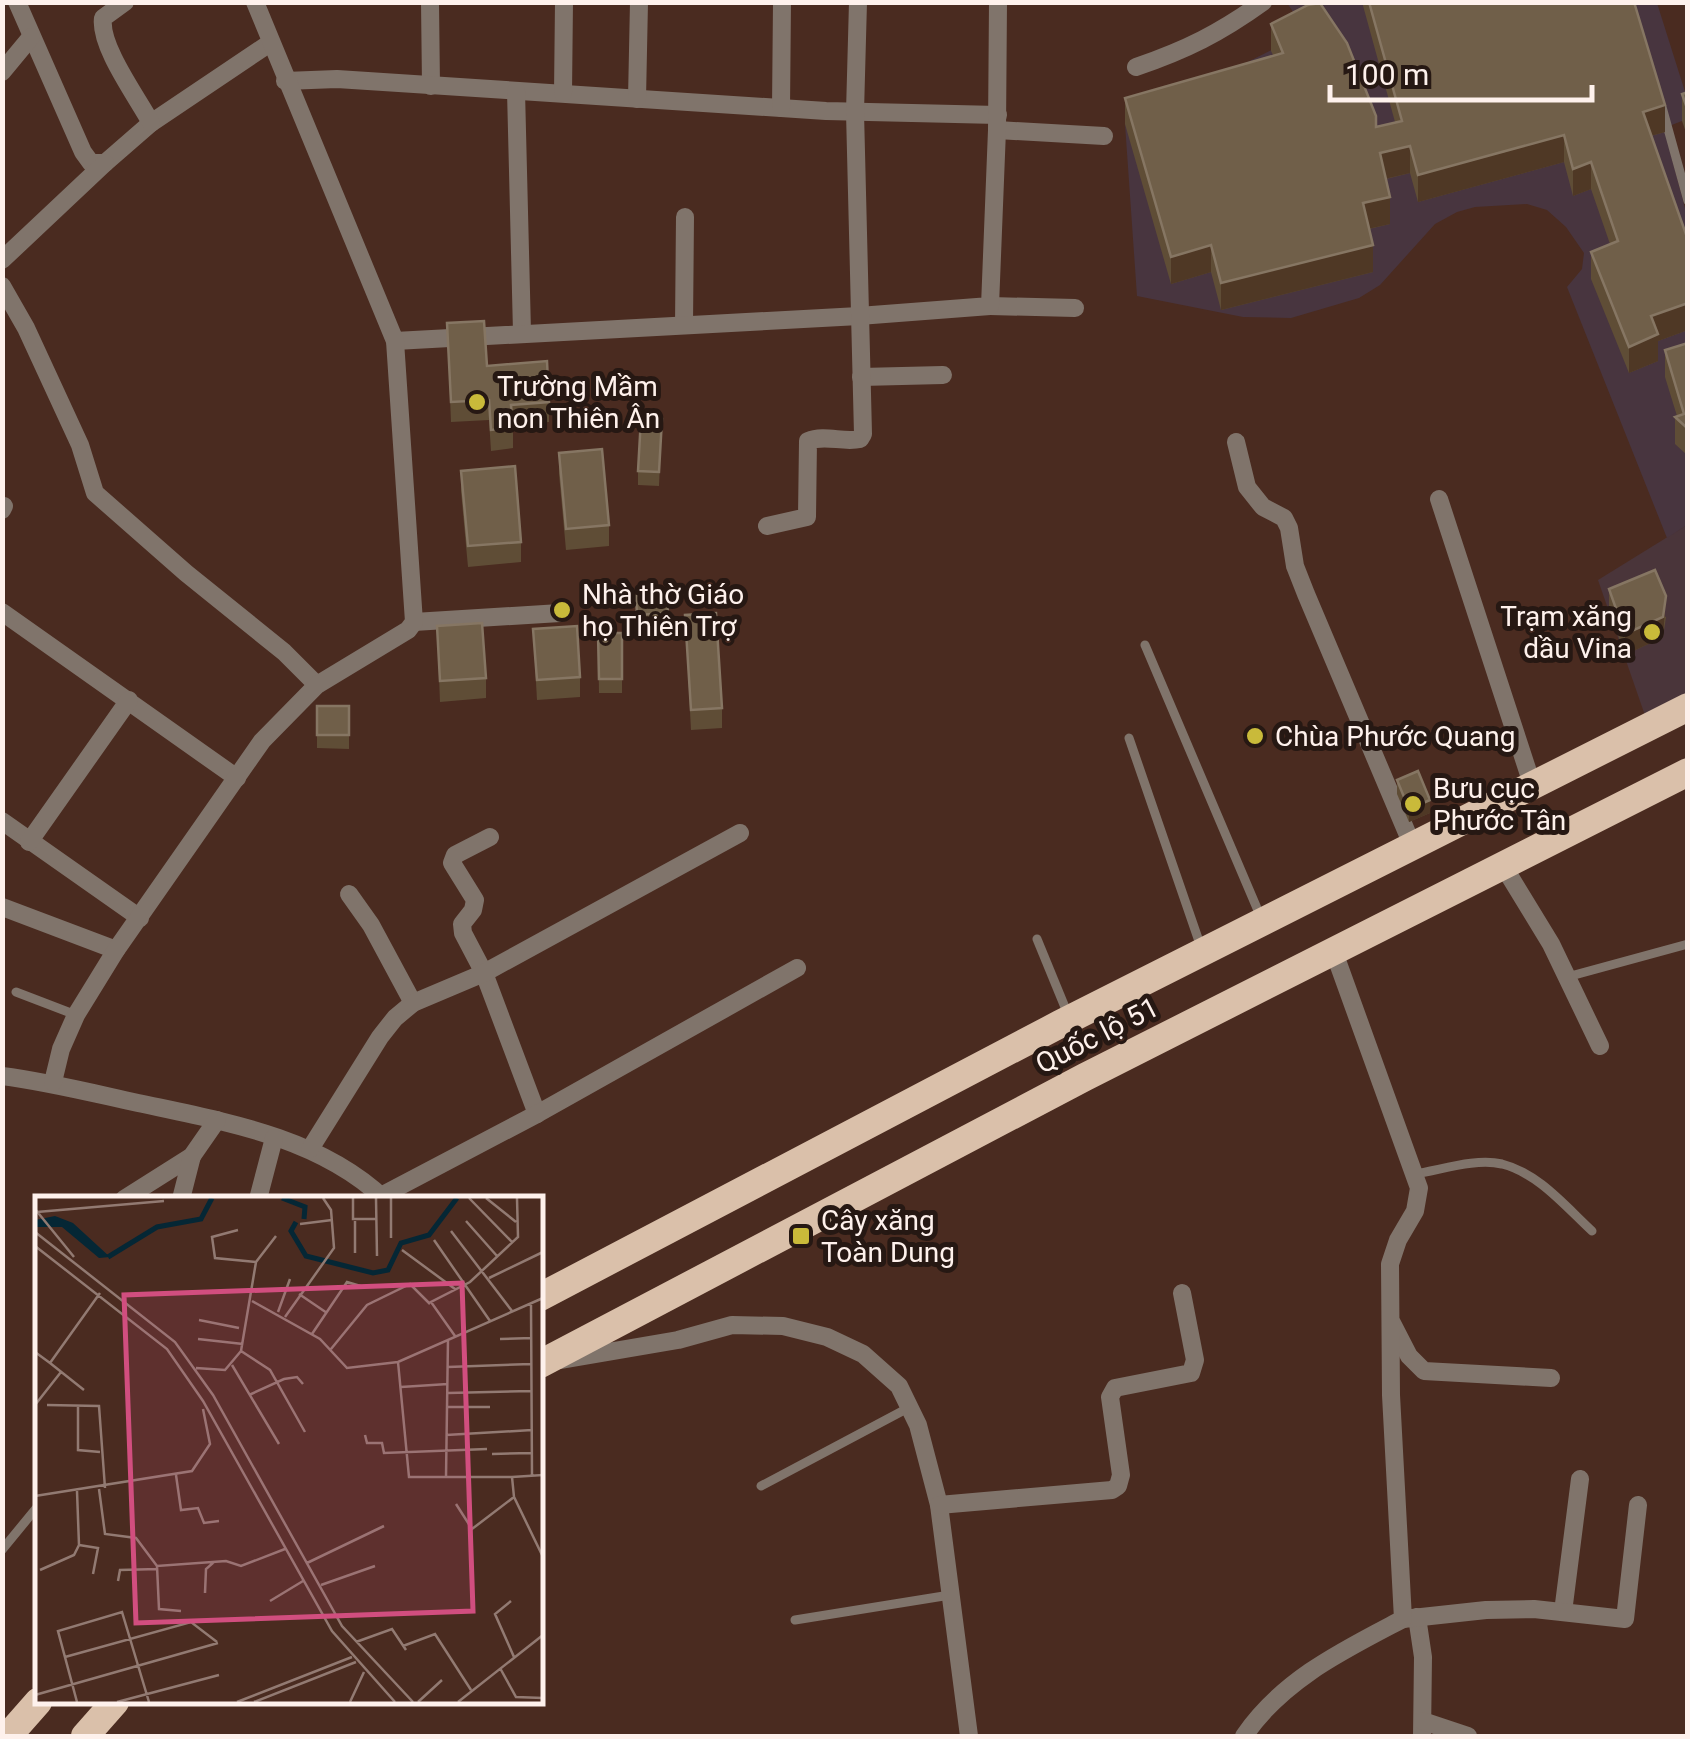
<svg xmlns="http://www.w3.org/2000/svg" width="1690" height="1739" viewBox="0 0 1690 1739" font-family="Roboto,sans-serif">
<rect width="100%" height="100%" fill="#4a2b20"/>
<!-- commercial -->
<path fill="#4a353a" d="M1687 525V704L1648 724 1598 580Z"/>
<!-- industrial -->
<path fill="#48353f" d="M1287 3H1657L1687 98V119L1664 128 1687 216V525L1667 538 1567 287 1582 269 1584 253 1566 227 1547 210 1527 204 1475 207 1457 212 1435 224 1380 285 1359 298 1291 318 1243 317 1137 296 1125 124 1307 32Z"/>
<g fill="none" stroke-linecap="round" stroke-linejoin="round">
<!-- service -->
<g stroke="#80746b" stroke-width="9">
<path d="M1662 107 1688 201"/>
<path d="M1145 645 1262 920"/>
<path d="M1129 738 1202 950"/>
<path d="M1037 939 1069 1017"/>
<path d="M1567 977 1688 944"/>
<path d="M16 992 76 1015"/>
<path d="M1414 1174C1441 1170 1475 1158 1502 1164 1538 1173 1565 1206 1592 1231"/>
<path d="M761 1486 910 1407"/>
<path d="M2 1550 38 1506"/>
<path d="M795 1620 950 1595"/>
</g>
<!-- minor -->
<g stroke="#80746b" stroke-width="18">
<path d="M17 2 83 152 91 163H105L151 123 270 43"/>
<path d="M125 2 103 18C99 46 137 97 151 123"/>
<path d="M430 2 431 86"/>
<path d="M1136 67C1186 50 1220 33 1263 2"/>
<path d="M2 72 31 37"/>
<path d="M285 81 337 79 826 111 998 115"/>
<path d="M516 91 522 332"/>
<path d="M563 93 564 2"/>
<path d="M637 99 639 2"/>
<path d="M781 108 782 2"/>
<path d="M997 130 1104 136"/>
<path d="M2 260 105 163"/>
<path d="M2 286 26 328 80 445 95 493 186 573 284 652 317 685"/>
<path d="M990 306 1075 308"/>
<path d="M684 325 685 217"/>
<path d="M395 341 859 316 990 306 997 130 998 2"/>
<path d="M861 377 943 375"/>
<path d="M1236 442 1247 487 1263 507 1284 518 1289 528 1295 566 1306 594 1413 847"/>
<path d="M1439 499 1533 787"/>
<path d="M2 510 4 506"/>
<path d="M767 526 807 517 808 441C825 434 843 443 860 439L863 434 855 112 858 2"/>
<path d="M2 612 237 778"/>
<path d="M414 622 560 613"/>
<path d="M2 821 140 918"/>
<path d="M490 837 455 855 452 863 475 900 473 910 462 924 463 933 484 973 537 1114"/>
<path d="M29 842 129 700"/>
<path d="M1504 867 1551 944 1600 1046"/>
<path d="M349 894 371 925 413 1003"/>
<path d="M2 907 116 950"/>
<path d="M2 1076C49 1082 92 1093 138 1103 222 1121 319 1137 384 1199"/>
<path d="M53 1082 61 1049 76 1015 116 950 262 741 317 685 408 630 414 622 395 341 255 2"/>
<path d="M310 1149 380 1037 395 1018 413 1003 484 973 740 833"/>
<path d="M381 1196 537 1114 797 968"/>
<path d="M124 1199 192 1156 217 1120"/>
<path d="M181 1199 192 1156"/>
<path d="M258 1199 274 1138"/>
<path d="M1392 1323 1409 1356 1424 1371 1551 1378"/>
<path d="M561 1360 678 1340 732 1325 783 1326 827 1337 863 1354 899 1386 918 1425 939 1505 969 1736"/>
<path d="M939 1505 1112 1490 1118 1486 1121 1475 1110 1397 1115 1388 1191 1373 1195 1360 1182 1293"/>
<path d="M1563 1612 1580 1479"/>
<path d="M1417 1617 1423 1657 1422 1736"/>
<path d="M1403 1619 1486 1610 1534 1609 1625 1619 1638 1505"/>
<path d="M1423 1721 1468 1736"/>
<path d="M1244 1736C1283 1679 1344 1650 1403 1619L1391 1395 1390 1264 1398 1240 1415 1211 1419 1188 1334 952"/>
</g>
<!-- trunk -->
<g stroke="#dac0aa" stroke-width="28">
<path d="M540 1297 1060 1024 1688 707"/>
<path d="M540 1364 1085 1077 1688 772"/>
<path d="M8 1736 38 1702"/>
<path d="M85 1736 115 1702"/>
</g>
</g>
<!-- wall -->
<g fill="#5f4d36">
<path d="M1362 2H1634L1665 132 1651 136 1688 240V330L1658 341V361L1629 373 1591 279V252L1610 244 1591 189 1573 196 1564 162 1418 202 1410 173 1386 179 1390 224 1369 229 1373 272 1221 310 1211 272 1171 284 1125 124V98L1273 55 1271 51V24L1376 127 1395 122Z"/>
<path d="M1688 92V138L1682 121V94Z"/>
<path d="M447 323 487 366 549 402V422L513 425V448L491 451 489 420 451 422Z"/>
<path d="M1688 343V455H1687L1675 444V417L1677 416 1665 377V350Z"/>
<path d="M662 419 659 486 638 485V471Z"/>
<path d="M559 453 609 525V546L566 550 559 474Z"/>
<path d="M461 471 521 542V562L468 567 461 491Z"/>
<path d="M1688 534V562L1685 556V536Z"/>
<path d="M1609 589 1666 617 1663 637 1625 655 1609 609Z"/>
<path d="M667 594 668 627 637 629 636 596Z"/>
<path d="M685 615 722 708V728L691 730Z"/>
<path d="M437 626 486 678V698L440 702Z"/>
<path d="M533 629 580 677V697L537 700Z"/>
<path d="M598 633H622V693H599Z"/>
<path d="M317 706H349V749L317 748Z"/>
<path d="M1397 780 1430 813 1409 822 1397 794Z"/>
</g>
<!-- shaded-wall -->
<g fill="#4f3825">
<path d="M1665 105V132L1643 138V112Z"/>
<path d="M1564 135V162L1418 202V175Z"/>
<path d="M1410 146V173L1380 180V153Z"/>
<path d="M1591 162V189L1573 196V169Z"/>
<path d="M1390 197V224L1363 230V203Z"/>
<path d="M1211 245V272L1171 284V257Z"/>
<path d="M1373 245V272L1221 310V283Z"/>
<path d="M1688 303V330L1658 341V361L1629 373V347L1651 316Z"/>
<path d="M1666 596 1663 637 1625 655V634Z"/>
<path d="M1430 800V813L1409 822V809Z"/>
</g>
<!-- building -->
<g fill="#705f49" stroke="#867663" stroke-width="2.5">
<path d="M1369 2H1634L1665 105 1643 112 1688 240V303L1651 316 1658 334 1629 347 1591 252 1618 241 1591 162 1573 169 1564 135 1418 175 1410 146 1380 153 1390 197 1363 203 1373 245 1221 283 1211 245 1171 257 1125 98 1283 53 1271 24 1308 5 1320 3 1347 43 1376 116V127L1402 121Z"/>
<path d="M1688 92V111L1682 94Z"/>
<path d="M484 321 487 366 547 361 549 402 511 405 513 428 491 430 489 400 451 402 447 323Z"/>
<path d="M1688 343V428H1687L1675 417 1684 414 1665 350Z"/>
<path d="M641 418 662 419 659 472 638 471Z"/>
<path d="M602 449 609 525 566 529 559 453Z"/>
<path d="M515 466 521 542 468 546 461 471Z"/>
<path d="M1655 570 1666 596 1663 617 1625 634 1609 589Z"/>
<path d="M667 594 668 613 637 615 636 596Z"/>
<path d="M716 613 722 708 691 710 685 615Z"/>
<path d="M482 623 486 678 440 681 437 626Z"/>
<path d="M577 626 580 677 537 680 533 629Z"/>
<path d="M598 633H622V679H599Z"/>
<rect x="317" y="706" width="32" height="29"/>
<path d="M1418 771 1430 800 1409 809 1397 780Z"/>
</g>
<!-- markers -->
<g fill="#c9ba3a" stroke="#261813" stroke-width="4">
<circle cx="477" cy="402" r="10"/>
<circle cx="562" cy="610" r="10"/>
<circle cx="1652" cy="632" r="10"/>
<circle cx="1255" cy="736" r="10"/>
<circle cx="1413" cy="804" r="10"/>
<rect x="791" y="1226" width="20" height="20" rx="5"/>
</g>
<g text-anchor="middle" stroke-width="10" stroke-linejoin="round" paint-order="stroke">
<!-- poi labels -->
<g font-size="28" fill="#fef1ec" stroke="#261813" text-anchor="start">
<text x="497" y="396">Trường Mầm<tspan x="497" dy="32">non Thiên Ân</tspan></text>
<text x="582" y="604">Nhà thờ Giáo<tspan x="582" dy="32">họ Thiên Trợ</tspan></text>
<text x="1632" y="626" text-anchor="end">Trạm xăng<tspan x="1632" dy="32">dầu Vina</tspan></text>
<text x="1275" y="746">Chùa Phước Quang</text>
<text x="1433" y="798">Bưu cục<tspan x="1433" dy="32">Phước Tân</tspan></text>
<text x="821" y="1230">Cây xăng<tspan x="821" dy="32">Toàn Dung</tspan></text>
</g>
<!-- street labels -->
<g font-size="28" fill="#fef1ec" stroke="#261813">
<text transform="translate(1097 1035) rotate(-27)" y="10">Quốc lộ 51</text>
</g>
</g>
<!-- overview -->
<g transform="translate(35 1196)">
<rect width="508" height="508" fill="#4a2b20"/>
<path d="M20 20 38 27 75 61 64 62 27 31H0V24Z" fill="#052735"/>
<path fill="none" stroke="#052735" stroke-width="5" d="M247 2 270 11 269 23M261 26 256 35 271 60 338 77 353 74 366 47 394 39 422 2M73 61 122 31 166 23 177 2"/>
<path fill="none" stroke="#927a72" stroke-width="2.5" d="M318 2V23H342M341 2 342 60M356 2V42M434 2 477 46M451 2 481 26M0 13 39 61M2 16 129 5M431 25 462 60M265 28 297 24M416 35 477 115M0 36 140 146 178 199 307 430 378 506M399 44 455 125M0 50 132 153 168 205 297 435 360 506M367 54 420 93M320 57V25M221 66 241 40M454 82 508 56M264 98 292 117M217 105 285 143 312 172 363 166 508 102M496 107 497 280M243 116 255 83M250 121 299 52 296 14 288 2M164 124 204 132M277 138 312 86 329 91M420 140 396 106 435 86 483 41 482 2M163 143 208 148M465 143 497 142M296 153 332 109 375 88 395 108M206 155 235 174 270 236M0 156 15 167 65 97M363 166 374 281H477L479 301M15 167 49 194M197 169 244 248M413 171 496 168M161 172 190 174 206 155 221 66 180 62 177 41 203 34M366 191 413 188M413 197 496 195M214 199 249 183 262 181 268 188M0 209 26 176M12 209 64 210 70 292M43 209V254L65 256M412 211H455M330 239 332 247H347L349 257 452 253M411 239 497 234M457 258 497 257M141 279 146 314 163 312 169 327 184 325M411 281 413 143M477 281 508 279M64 293 70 338 101 342 122 370 191 365 206 370 250 353M0 300 157 275 175 248 168 213M421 308 437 333 479 301 508 361M44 349 63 352 58 378M272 367 349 330M122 370 124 413 146 415M5 374 39 359 44 349 42 295M83 385 85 374 123 373M286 389 340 370M170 397 171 373 179 366M235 405 268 385M476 405 460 418 479 461M321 446 357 433 371 454M368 450 400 438 436 494M30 461 156 426 182 446M465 472 481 501 508 502M0 499 183 447M42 506 23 435 87 416 114 506M82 506 184 479M202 506 317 461M219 506 321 466M315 506 329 476M383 506 407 484M423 506 508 439"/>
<path fill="#d14e7f" fill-opacity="0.15" stroke="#d14e7f" stroke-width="5" d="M427 87 438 415 101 427 89 99Z"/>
<rect width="508" height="508" fill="none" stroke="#fef1ec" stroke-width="5"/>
</g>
<!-- border -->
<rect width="1690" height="1739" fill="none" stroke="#fef1ec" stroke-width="10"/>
<!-- scale -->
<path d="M1330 85v15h262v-15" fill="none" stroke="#fef1ec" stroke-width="5"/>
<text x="1345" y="85" font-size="30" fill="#fef1ec" stroke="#261813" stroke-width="8" paint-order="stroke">100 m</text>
</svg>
